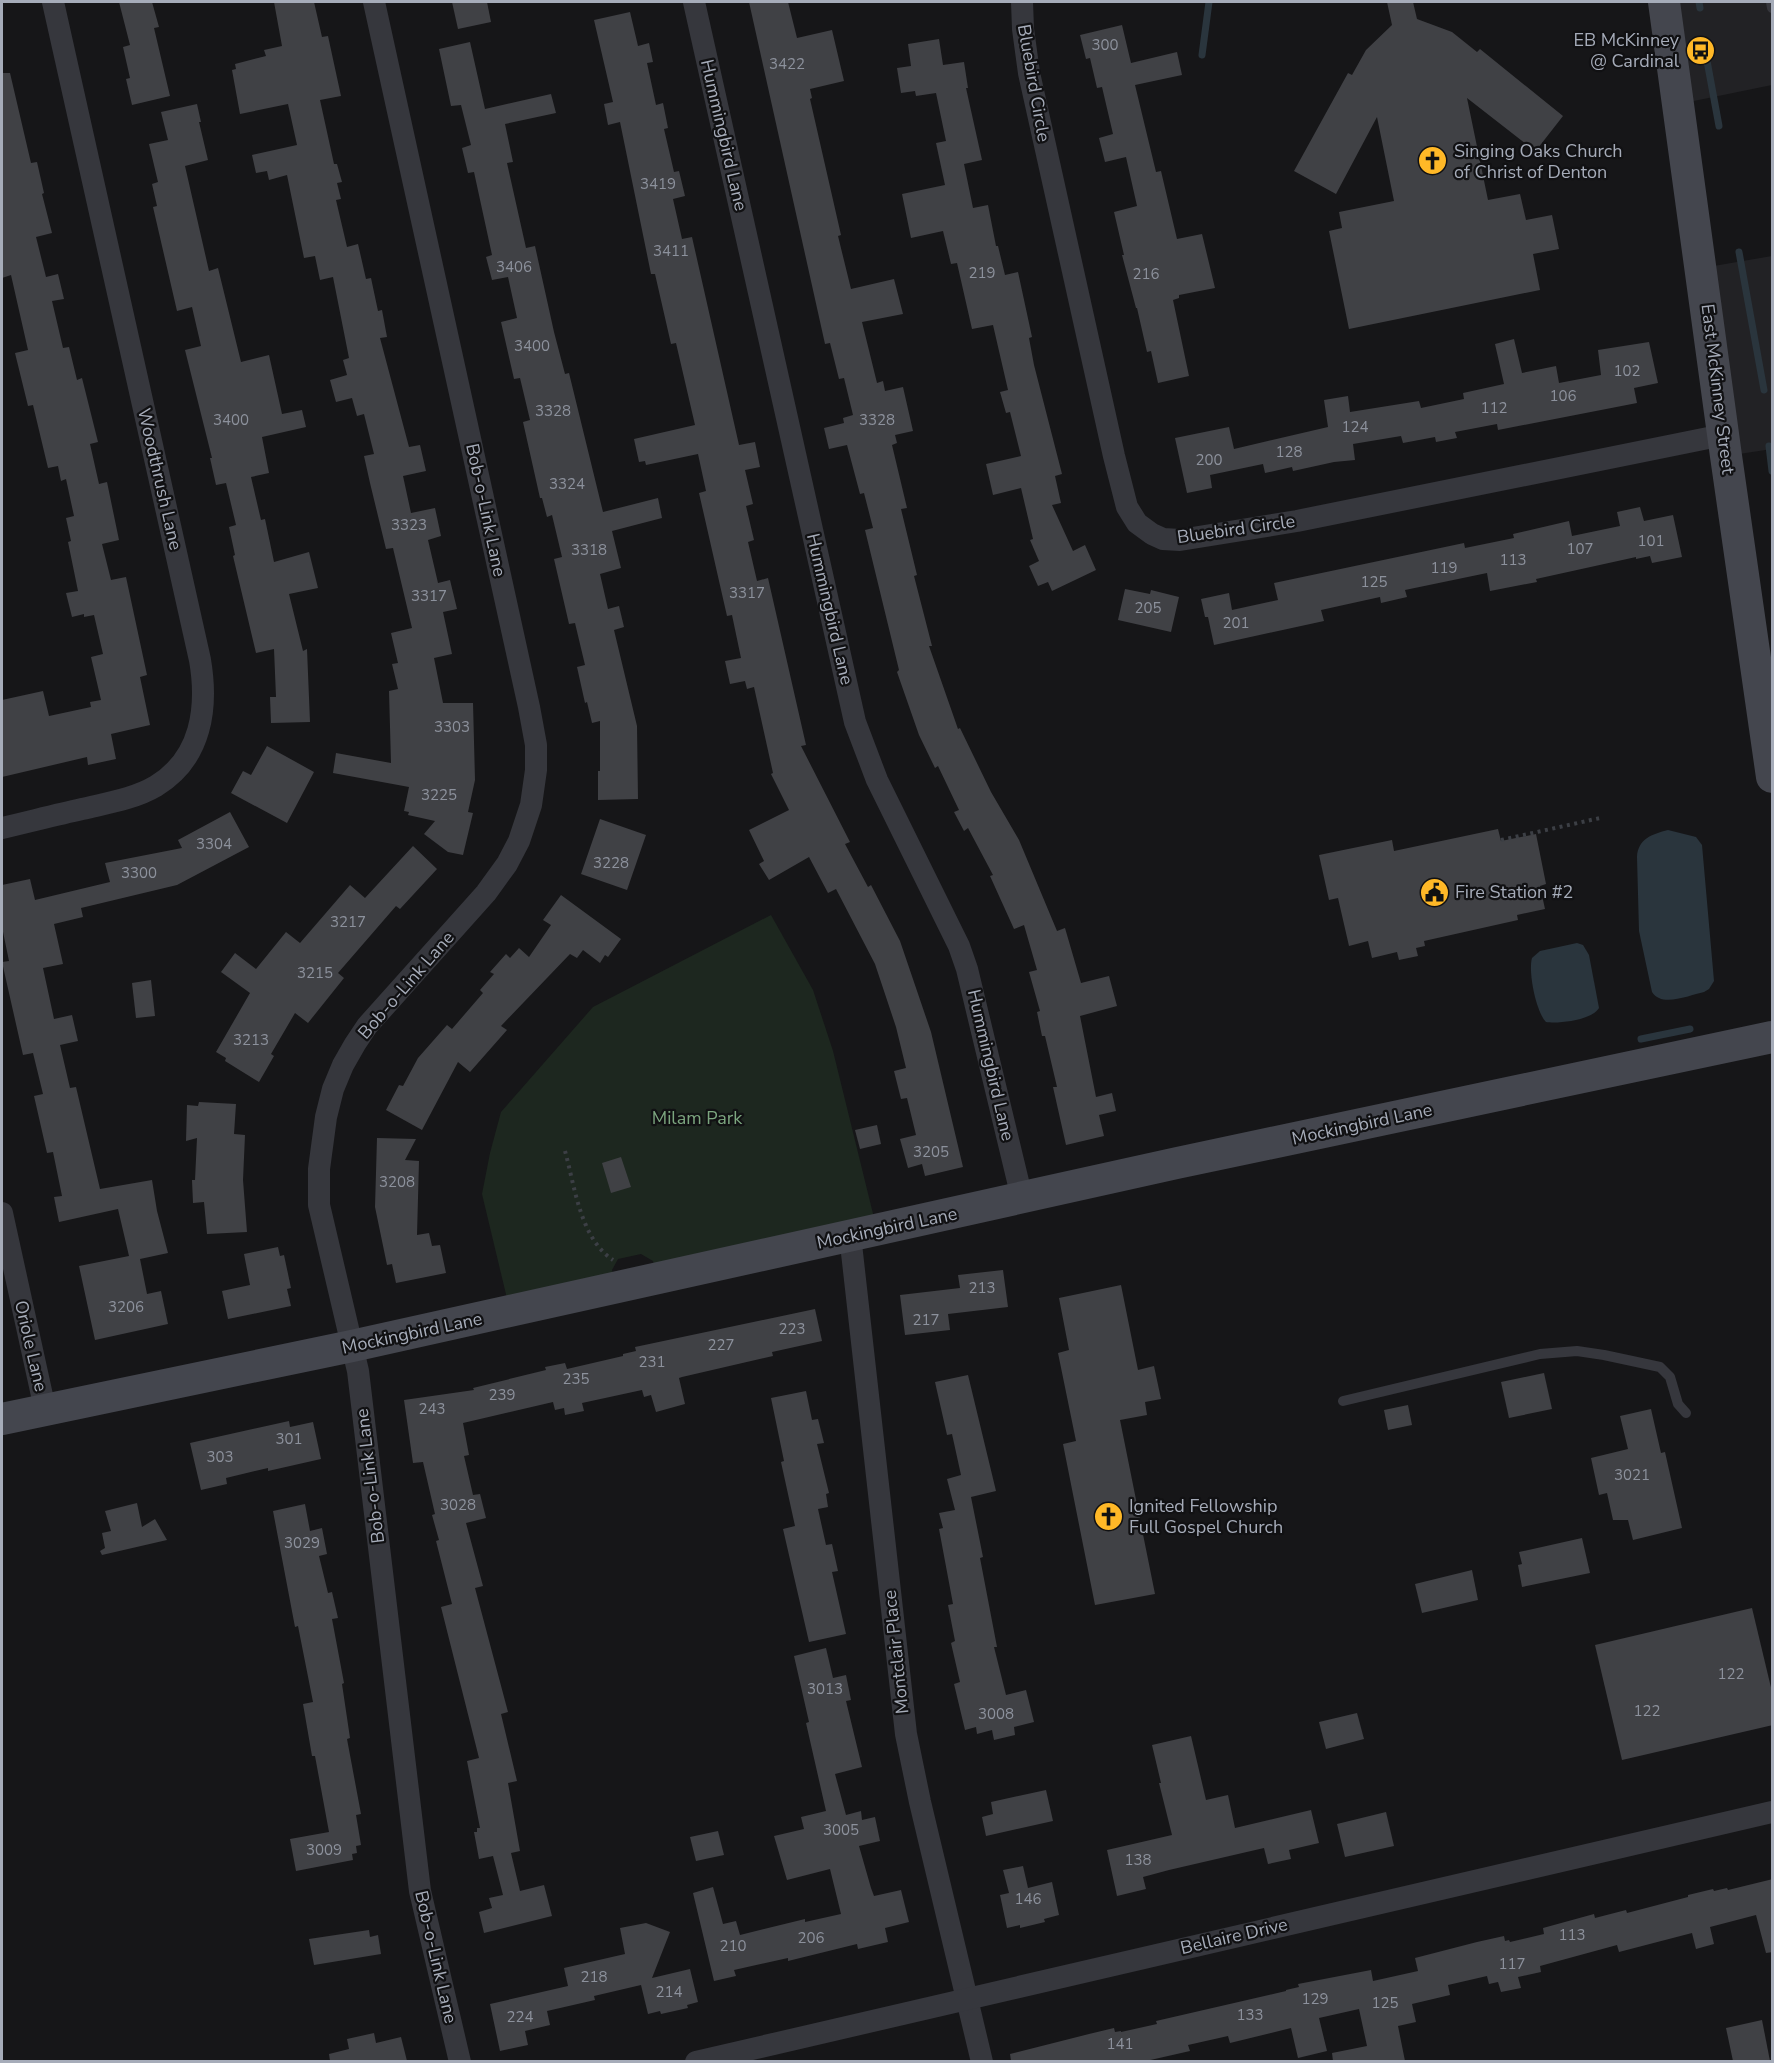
<svg xmlns="http://www.w3.org/2000/svg" width="1774" height="2063" viewBox="0 0 1774 2063" font-family="'Nunito Sans',sans-serif">
<rect width="100%" height="100%" fill="#161618"/>
<!-- built -->
<g fill="#222225">
<path d="M1664 2H1772V85L1679 104Z"/>
<path d="M1772 256V449L1726 456 1702 268Z"/>
</g>
<!-- green -->
<path fill="#1d271f" d="M771 915 813 990 833 1051 877 1230 657 1278 653 1261 641 1254 618 1259 612 1270 616 1288 510 1311 482 1194 490 1153 501 1112 593 1007Z"/>
<!-- water -->
<g fill="#2a353d">
<path d="M1668 830 1696 837 1702 845 1714 981 1709 989 1704 992C1689 995 1662 1008 1652 992L1639 931 1637 857C1638 839 1652 834 1668 830Z"/>
<path d="M1577 943 1583 945 1589 955 1599 1008C1592 1020 1559 1024 1546 1022 1536 1012 1528 972 1532 958L1540 951Z"/>
</g>
<g fill="none" stroke-linecap="round" stroke-linejoin="round">
<!-- stream -->
<g stroke="#2a353d" stroke-width="7">
<path d="M1699 2 1700 8"/>
<path d="M1705 50 1719 126"/>
<path d="M1202 55 1209 2"/>
<path d="M1739 252 1764 390"/>
<path d="M1769 446 1772 471"/>
<path d="M1641 1039 1690 1029"/>
</g>
</g>
<!-- building -->
<g fill="#404145">
<path d="M119 2H152L159 27 154 28 170 96 132 105 126 79 130 78 123 47 130 45Z"/>
<path d="M274 2H314L322 37 328 36 341 96 320 100 334 164H337L342 182 337 183 341 199 336 200 347 247 358 244 366 279 371 278 378 311 382 310 387 337 380 338 409 447 420 445 426 471 403 476 411 513 435 508 441 536 428 540 438 583 450 580 457 609 443 612 452 654 434 658 443 703H473L475 780 468 812 473 813 463 855 448 852 424 834 435 821 408 815 409 812 404 811 409 787 333 773 336 753 391 763 389 691 398 689 392 664 398 663 391 633 412 628 393 548 386 549 370 483 364 456 374 454 364 414 357 416 352 398 336 402 330 380 347 375 343 360 349 358 333 277 320 280 315 256 304 258 287 175 269 180 267 171 256 173 252 155 297 145 288 104 240 114 232 70 236 69 235 64 266 56 264 50 282 46Z"/>
<path d="M452 2H487L491 22 458 29Z"/>
<path d="M749 2H788L797 38 832 30 844 81 810 89 812 98 810 99 841 235 838 236 851 289 894 279 903 314 862 322 877 383 883 381 885 391 903 387 913 431 895 435 897 443 892 445 907 508 901 509 917 575 914 576 932 646H929L958 729 960 728 991 792 1019 840 1057 931 1065 928 1081 983 1109 976 1117 1006 1080 1016 1096 1097 1112 1093 1116 1111 1099 1115 1104 1136 1066 1145 1053 1087H1057L1045 1036H1042L1037 1012 1040 1011 1029 972 1037 970 1024 925 1014 929 990 876 993 875 968 828 964 831 954 812 959 810 938 766 935 768 919 735 897 672 899 670 865 530 873 528 864 493 860 494 847 445 829 449 824 428 844 423 843 418 853 415 844 378 839 379 830 343 825 344Z"/>
<path d="M1387 2H1413L1417 19 1452 32 1477 52 1480 49 1563 116 1538 148H1531L1467 98 1488 200 1520 194 1526 220 1552 215 1559 249 1533 254 1540 290 1349 329 1329 231 1342 228 1339 212 1394 201 1377 117 1336 194 1294 171 1348 73 1352 75 1366 50 1392 25Z"/>
<path d="M630 12 638 46 649 43 653 62 647 63 656 105 663 103 668 128 664 129 674 172 679 171 685 196 673 199 682 239 692 237 739 445 755 442 760 467 745 470 753 504 746 506 754 540 748 542 757 581 768 578 806 745 801 746 850 842 845 844 868 887 871 885 900 941 931 1032 963 1167 925 1176 922 1164 908 1168 900 1139 916 1135 907 1098 901 1099 894 1071 906 1068 896 1027 875 964 836 889 828 893 809 857 769 880 759 864 764 861 749 830 789 810 771 774 773 773 754 687 747 689 745 681 730 684 725 661 741 658 732 615 727 616 699 493 706 491 698 454 646 465 645 461 639 462 634 439 695 425 676 343 671 344 655 274H651L620 122 608 125 604 104 613 102 594 20Z"/>
<path d="M1122 25 1131 63 1177 52 1182 75 1135 85 1156 172 1161 171 1177 239 1202 234 1215 288 1179 295V298L1173 300 1189 376 1158 383 1151 351 1147 352 1137 308H1136L1122 255H1124L1114 212 1137 206 1126 157 1105 162 1099 138 1113 134 1102 87 1097 88 1090 58 1086 59 1080 35Z"/>
<path d="M939 39 943 65 964 62 968 88H966L982 160 964 164 973 208 988 205 996 246H998L1005 275 1018 272 1032 337 1029 338 1034 365 1062 474 1055 476 1061 503 1052 505 1073 551 1085 545 1096 570 1052 591 1048 582 1038 586 1029 566 1039 561 1030 540 1033 539 1021 488 993 495 986 464 1021 456 1010 412 1006 413 1000 392 1008 390 993 325 972 329 957 263 951 264 943 231 911 238 902 194 945 185 936 143 946 141 936 93 916 96 915 91 901 93 897 68 911 66 908 44Z"/>
<path d="M470 42 485 109 551 94 556 113 505 124 513 162 507 163 526 248 535 246 554 332 565 374 569 373 603 512 658 498 662 518 612 531 621 568 600 574 608 609 619 606 624 627 614 630 637 726 638 799 598 800V771H600V721L592 723 587 702 585 703 577 667 585 665 575 623 569 624 554 559 562 557 552 515 547 517 542 498H540L523 422 530 420 520 378 514 379 501 322 517 318 508 277 492 280 486 257 492 255 474 172 468 173 462 148 471 145 461 105 451 106 439 49Z"/>
<path d="M2 73H10L31 163 37 162 44 193 42 194 52 233 36 237 46 277 58 274 64 299 52 301 63 348 69 347 77 380 82 378 98 442 90 444 99 484 107 482 119 540 102 544 111 580 126 577 147 675 140 677 150 725 111 734 116 759 88 765 87 757 2 777V700L43 691 49 716 91 707 90 702 101 700 91 657 103 654 94 615 84 617V614L72 617 66 593 78 591 68 542 71 541 66 518 74 516 66 479 61 481 58 466 48 468 33 405 28 406 15 353 28 350 11 275 2 278Z"/>
<path d="M197 104 201 122H199L208 160 185 166 209 271 218 268 241 362 269 355 282 414 302 410 306 427 262 437 269 473 251 477 261 520 265 519 274 562 309 552 318 588 289 594 303 651 307 649 310 722 271 723 270 697H276L274 649 256 653 233 556 235 555 229 527 236 525 226 483 216 485 210 458H212L185 350 201 346 192 307 177 311 153 207 157 206 152 184 158 182 149 144 168 140 161 112Z"/>
<path d="M1514 339 1522 373 1556 366 1559 383 1601 375 1598 350 1649 342 1658 383 1634 388 1637 403 1498 430 1497 424 1455 432 1457 438 1436 442 1435 437 1403 443 1401 436 1353 444 1355 460 1334 462 1293 471 1292 467 1265 473 1263 464 1210 475 1212 488 1187 493 1175 438 1229 427 1234 449 1328 427 1324 400 1348 396 1350 412 1419 401 1421 408 1464 399 1463 393 1504 384 1495 344Z"/>
<path d="M1640 507 1644 521 1673 515 1682 557 1652 563 1650 556 1636 559V557L1536 579 1537 582 1490 591 1487 573 1405 590 1407 597 1381 603 1380 597 1321 610 1324 621 1214 645 1208 617H1205L1201 599 1229 593 1232 610 1278 600 1274 583 1464 543 1465 548 1514 538 1513 534 1569 521 1572 536 1620 526 1617 512Z"/>
<path d="M1125 589 1150 594 1151 590 1179 597 1171 632 1118 620Z"/>
<path d="M267 746 314 772 287 823 231 793 243 771 251 775Z"/>
<path d="M230 812 249 847 177 885 81 908 83 917 54 924 63 964 43 968 54 1019 72 1015 78 1041 60 1045 70 1088 76 1087 100 1189 152 1180 157 1211 168 1253 140 1259 147 1294 161 1291 168 1324 95 1340 79 1266 129 1256 118 1209 59 1222 54 1197 62 1196 53 1152 47 1153 34 1096 43 1094 33 1053 23 1055 2 962 9 961 2 927V885L30 879 35 900 110 882 105 863 182 848 178 840Z"/>
<path d="M600 819 646 835 627 890 581 874Z"/>
<path d="M1498 829 1501 841 1536 834 1546 884 1540 886 1545 909 1517 915 1518 920 1424 941 1425 946 1416 948 1418 956 1399 960 1397 952 1372 958 1368 941 1349 946 1338 898 1329 900 1319 855 1392 840 1394 851Z"/>
<path d="M413 846 437 869 400 909 396 906 338 973 344 978 308 1023 295 1013 271 1054 274 1056 259 1082 225 1061 226 1058 216 1052 250 993 221 972 235 953 256 969 286 932 300 943 350 885 365 898Z"/>
<path d="M561 895 621 939 608 957 605 955 600 963 583 950 577 958 570 954 501 1026 507 1030 470 1072 458 1062 422 1130 386 1110 399 1085 403 1086 418 1058 447 1025 452 1029 483 993 480 990 494 974 490 972 506 954 510 958 519 948 529 957 551 925 543 920Z"/>
<path d="M151 980 155 1016 136 1018 132 983Z"/>
<path d="M199 1102 236 1104 234 1134 245 1135 243 1180 247 1232 207 1234 204 1202 193 1203 192 1180H195L197 1138 186 1141 187 1105 198 1106Z"/>
<path d="M877 1125 881 1144 860 1149 855 1130Z"/>
<path d="M377 1138 416 1139 405 1160 419 1161 417 1235 429 1233 432 1246 440 1245 446 1273 396 1283 392 1264 387 1265 375 1207Z"/>
<path d="M621 1157 631 1187 611 1193 602 1163Z"/>
<path d="M278 1247 280 1256 284 1255 291 1288 287 1289 291 1306 228 1319 222 1291 250 1285 244 1254Z"/>
<path d="M1003 1270 1008 1307 948 1314 950 1330 905 1335 900 1295 960 1288 958 1275Z"/>
<path d="M1121 1285 1138 1370 1154 1366 1161 1399 1145 1402 1147 1415 1120 1420 1155 1594 1095 1605 1063 1444 1076 1441 1058 1353 1069 1350 1059 1298Z"/>
<path d="M815 1309 822 1341 772 1352 773 1356 682 1377 679 1378 685 1404 656 1412 651 1395 644 1397 642 1390 582 1403 584 1411 565 1415 564 1408 555 1410 553 1402 463 1423 469 1455 464 1456 473 1495 480 1494 486 1518 466 1523 483 1586 475 1588 508 1712 501 1714 517 1781 508 1783 520 1851 511 1853 520 1891 544 1885 552 1916 484 1933 479 1912 492 1908 489 1898 503 1895 493 1856 479 1859 474 1832H477V1828H480L467 1761 479 1758 441 1607 452 1604 436 1541 439 1540 432 1515 435 1514 423 1462 413 1463 404 1400 474 1390 473 1388 546 1370 545 1367 565 1363 567 1369 623 1356V1354L636 1351 635 1347Z"/>
<path d="M1544 1373 1552 1409 1509 1418 1501 1382Z"/>
<path d="M968 1375 996 1491 971 1497 983 1557 980 1558 997 1647H994L1006 1695 1026 1690 1034 1722 1014 1727 1015 1735 994 1740 992 1730 977 1734 976 1727 965 1730 954 1684 960 1682 951 1643 955 1641 948 1605 953 1604 939 1529 943 1528 939 1513 955 1510 947 1479 961 1475 952 1434 947 1435 935 1382Z"/>
<path d="M806 1391 812 1420 818 1419 824 1443 817 1444 829 1493 826 1494 828 1507 818 1509 826 1545 832 1544 838 1571 832 1572 846 1634 809 1642 783 1529 795 1526 781 1462 784 1461 771 1398Z"/>
<path d="M1408 1405 1412 1425 1388 1430 1384 1410Z"/>
<path d="M1651 1409 1661 1453 1665 1452 1682 1528 1633 1540 1628 1520H1613L1607 1493 1599 1495 1591 1458 1628 1449 1620 1416Z"/>
<path d="M289 1421 290 1427 313 1422 321 1459 268 1471V1468L226 1478 227 1484 201 1490 190 1443Z"/>
<path d="M137 1503 142 1527 155 1519 167 1540 102 1555 100 1551 105 1548 102 1533 111 1531 105 1511Z"/>
<path d="M305 1504 310 1531 322 1528 327 1554 319 1556 328 1593 332 1592 338 1618 332 1619 344 1683 342 1684 350 1738 347 1739 361 1814 356 1815 361 1845 356 1846 357 1853 352 1854 353 1860 296 1871 290 1839 329 1832 315 1756H312L303 1704 313 1702 298 1626 295 1627 273 1511Z"/>
<path d="M1582 1538 1590 1573 1522 1587 1518 1565 1522 1564 1519 1552Z"/>
<path d="M1472 1570 1478 1600 1422 1613 1415 1584Z"/>
<path d="M1752 1608 1773 1696V1725L1622 1760 1595 1645Z"/>
<path d="M826 1648 833 1678 846 1675 851 1700 846 1701 862 1767 835 1774 846 1815 861 1811 862 1820 875 1817 880 1841 859 1846 871 1888 874 1896 901 1890 909 1922 885 1928 888 1942 858 1949 857 1944 788 1961V1958L734 1970 736 1976 714 1981 693 1893 713 1887 723 1924 736 1921 740 1935 805 1919V1922L841 1914 830 1869 787 1880 774 1836 804 1829 801 1817 826 1811 806 1723 809 1722 794 1656Z"/>
<path d="M1357 1713 1364 1739 1326 1749 1319 1722Z"/>
<path d="M1191 1736 1206 1800 1228 1795 1235 1828 1311 1810 1319 1843 1289 1850 1291 1859 1268 1864 1264 1848 1169 1870 1143 1877 1146 1889 1117 1896 1107 1850 1172 1835 1159 1783H1161L1152 1745Z"/>
<path d="M1046 1790 1053 1821 986 1836 982 1817 993 1814 991 1802Z"/>
<path d="M1386 1812 1394 1846 1345 1857 1337 1824Z"/>
<path d="M718 1831 724 1855 696 1861 690 1837Z"/>
<path d="M1023 1866 1028 1888 1052 1882 1059 1915 1044 1919 1045 1922 1020 1928V1925L1007 1928 1000 1895 1009 1893 1003 1870Z"/>
<path d="M1773 1879V1952L1766 1953 1756 1915 1710 1927 1714 1944 1696 1949 1692 1933 1619 1952 1617 1945 1540 1966 1541 1972 1518 1977 1521 1988 1501 1992 1498 1982 1489 1984 1487 1976 1448 1985 1450 1995 1412 2004 1416 2022 1398 2026 1405 2061H1333L1332 2053 1367 2046 1359 2009 1319 2018 1327 2051 1298 2058 1291 2028 1230 2043 1228 2036 1188 2045 1190 2051 1146 2061H1011L1010 2054 1089 2034 1114 2028 1115 2032 1121 2031V2032L1157 2024 1156 2021 1286 1991V1990L1299 1987 1298 1984 1371 1970 1373 1981 1418 1971 1415 1958 1477 1942 1504 1936 1505 1941 1509 1940 1510 1942 1544 1934 1543 1928 1594 1914 1595 1918 1626 1910 1627 1913 1688 1897V1895L1713 1889 1714 1891 1727 1888 1728 1890Z"/>
<path d="M646 1923 670 1932 652 1978 690 1969 698 2002 687 2005 688 2008 661 2014 660 2011 648 2014 641 1985 594 1996 595 2000 547 2011 550 2025 525 2031 528 2045 500 2051 490 2004 568 1986 564 1968 625 1954 620 1928Z"/>
<path d="M369 1930 370 1937 378 1935 381 1954 314 1965 309 1939Z"/>
<path d="M1762 2020 1770 2061H1733L1726 2028Z"/>
<path d="M374 2033 376 2043 401 2037 407 2061H330L329 2054 349 2049 347 2039Z"/>
</g>
<g fill="none" stroke-linecap="round" stroke-linejoin="round">
<!-- path -->
<g stroke="#3c3f45" stroke-width="4" stroke-dasharray="3 4.5" stroke-linecap="butt">
<path d="M1501 840 1600 818"/>
<path d="M565 1151C575 1187 580 1238 613 1260"/>
</g>
<!-- lane -->
<g stroke="#36373d" stroke-width="10">
<path d="M1771 2 1772 8"/>
<path d="M1343 1401 1540 1354 1577 1351 1604 1355 1660 1367 1670 1377 1678 1404 1686 1413"/>
</g>
<!-- street -->
<g stroke="#36373d" stroke-width="22">
<path d="M374 2 529 707 536 745V770L531 805 519 841 507 864 486 893 367 1026 355 1044 343 1065 333 1089 326 1117 319 1169V1205L358 1371 420 1891 460 2062"/>
<path d="M694 2 855 722 877 780 959 946 967 969 1022 1198"/>
<path d="M1022 2 1023 29 1029 73 1114 456 1127 507 1137 523 1152 534 1163 539 1180 540 1297 521 1723 435"/>
<path d="M2 828C28 822 55 815 82 809 107 803 134 799 156 786 202 758 208 707 200 660L53 2"/>
<path d="M2 1213 45 1409"/>
<path d="M850 1235 906 1734 920 1802 982 2062"/>
<path d="M696 2062 1772 1812"/>
</g>
<!-- secondary -->
<g stroke="#44464e" stroke-width="32">
<path d="M1664 2 1726 456 1772 777"/>
<path d="M2 1419 352 1346 1177 1163 1772 1037"/>
</g>
</g>
<!-- icons -->
<defs>
<symbol id="bus-disc" viewBox="-11 -11 22 22"><circle r="9.5" fill="#ffb827" stroke="#111113"/><path d="M-5-6H5V4H4V6H2V4H-2V6H-4V4H-5ZM-3.5-4V0h7V-4ZM-3.5 1.2v1.5H-2V1.2ZM2 1.2v1.5H3.5V1.2Z" fill="#111"/></symbol>
<symbol id="church-disc" viewBox="-11 -11 22 22"><circle r="9.5" fill="#ffb827" stroke="#111113"/><path d="M-1.2-6h2.4v3.5h3.3v2.4h-3.3V6h-2.4V-.1h-3.3v-2.4h3.3Z" fill="#111"/></symbol>
<symbol id="civic-disc" viewBox="-11 -11 22 22"><circle r="9.5" fill="#ffb827" stroke="#111113"/><path d="M-.6-6.5H3V-4.5H.6V-3L4-1V1h2V6H-6V1h2V-1L-.6-3ZM-1.2 2.5V6h2.4V2.5Z" fill="#111"/></symbol>
</defs>
<g fill-rule="evenodd">
<use href="#bus-disc" x="1684" y="34" width="33" height="33"/>
<use href="#church-disc" x="1416" y="144" width="33" height="33"/>
<use href="#civic-disc" x="1418" y="876" width="33" height="33"/>
<use href="#church-disc" x="1092" y="1500" width="33" height="33"/>
</g>
<g text-anchor="middle" stroke-width="4.5" stroke-linejoin="round" paint-order="stroke">
<!-- number labels -->
<g font-size="15" fill="#8c919c">
<text x="1105" y="50">300</text>
<text x="787" y="69">3422</text>
<text x="658" y="189">3419</text>
<text x="671" y="256">3411</text>
<text x="514" y="272">3406</text>
<text x="982" y="278">219</text>
<text x="1146" y="279">216</text>
<text x="532" y="351">3400</text>
<text x="1627" y="376">102</text>
<text x="1563" y="401">106</text>
<text x="1494" y="413">112</text>
<text x="553" y="416">3328</text>
<text x="231" y="425">3400</text>
<text x="877" y="425">3328</text>
<text x="1355" y="432">124</text>
<text x="1289" y="457">128</text>
<text x="1209" y="465">200</text>
<text x="567" y="489">3324</text>
<text x="409" y="530">3323</text>
<text x="1651" y="546">101</text>
<text x="1580" y="554">107</text>
<text x="589" y="555">3318</text>
<text x="1513" y="565">113</text>
<text x="1444" y="573">119</text>
<text x="1374" y="587">125</text>
<text x="747" y="598">3317</text>
<text x="429" y="601">3317</text>
<text x="1148" y="613">205</text>
<text x="1236" y="628">201</text>
<text x="452" y="732">3303</text>
<text x="439" y="800">3225</text>
<text x="214" y="849">3304</text>
<text x="611" y="868">3228</text>
<text x="139" y="878">3300</text>
<text x="348" y="927">3217</text>
<text x="315" y="978">3215</text>
<text x="251" y="1045">3213</text>
<text x="931" y="1157">3205</text>
<text x="397" y="1187">3208</text>
<text x="982" y="1293">213</text>
<text x="126" y="1312">3206</text>
<text x="926" y="1325">217</text>
<text x="792" y="1334">223</text>
<text x="721" y="1350">227</text>
<text x="652" y="1367">231</text>
<text x="576" y="1384">235</text>
<text x="502" y="1400">239</text>
<text x="432" y="1414">243</text>
<text x="289" y="1444">301</text>
<text x="220" y="1462">303</text>
<text x="1632" y="1480">3021</text>
<text x="458" y="1510">3028</text>
<text x="302" y="1548">3029</text>
<text x="1731" y="1679">122</text>
<text x="825" y="1694">3013</text>
<text x="1647" y="1716">122</text>
<text x="996" y="1719">3008</text>
<text x="841" y="1835">3005</text>
<text x="324" y="1855">3009</text>
<text x="1138" y="1865">138</text>
<text x="1028" y="1904">146</text>
<text x="1572" y="1940">113</text>
<text x="811" y="1943">206</text>
<text x="733" y="1951">210</text>
<text x="1512" y="1969">117</text>
<text x="594" y="1982">218</text>
<text x="669" y="1997">214</text>
<text x="1315" y="2004">129</text>
<text x="1385" y="2008">125</text>
<text x="1250" y="2020">133</text>
<text x="520" y="2022">224</text>
<text x="1120" y="2049">141</text>
</g>
<!-- poi labels -->
<g font-size="18" fill="#a6acb9" stroke="#111113" text-anchor="start">
<text x="1679" y="46" text-anchor="end">EB McKinney<tspan x="1679" dy="21">@ Cardinal</tspan></text>
<text x="1454" y="157">Singing Oaks Church<tspan x="1454" dy="21">of Christ of Denton</tspan></text>
<text x="1455" y="898">Fire Station #2</text>
<text x="1129" y="1512">Ignited Fellowship<tspan x="1129" dy="21">Full Gospel Church</tspan></text>
</g>
<!-- street labels -->
<g font-size="18" fill="#a6acb9" stroke="#111113">
<text transform="translate(1034 83) rotate(80)" y="6">Bluebird Circle</text>
<text transform="translate(724 135) rotate(77)" y="6">Hummingbird Lane</text>
<text transform="translate(1718 389) rotate(83)" y="6">East McKinney Street</text>
<text transform="translate(160 479) rotate(77)" y="6">Woodthrush Lane</text>
<text transform="translate(486 510) rotate(78)" y="6">Bob-o-Link Lane</text>
<text transform="translate(1236 529) rotate(-8)" y="6">Bluebird Circle</text>
<text transform="translate(830 609) rotate(77)" y="6">Hummingbird Lane</text>
<text transform="translate(406 985) rotate(-49)" y="6">Bob-o-Link Lane</text>
<text transform="translate(991 1065) rotate(77)" y="6">Hummingbird Lane</text>
<text transform="translate(1362 1124) rotate(-12)" y="6">Mockingbird Lane</text>
<text transform="translate(887 1228) rotate(-12)" y="6">Mockingbird Lane</text>
<text transform="translate(412 1333) rotate(-12)" y="6">Mockingbird Lane</text>
<text transform="translate(31 1346) rotate(77)" y="6">Oriole Lane</text>
<text transform="translate(370 1476) rotate(-97)" y="6">Bob-o-Link Lane</text>
<text transform="translate(896 1652) rotate(-96)" y="6">Montclair Place</text>
<text transform="translate(1234 1936) rotate(-13)" y="6">Bellaire Drive</text>
<text transform="translate(436 1957) rotate(77)" y="6">Bob-o-Link Lane</text>
</g>
<!-- park labels -->
<g font-size="18" fill="#7ca67f" stroke="#111113">
<text x="697" y="1124">Milam Park</text>
</g>
</g>
<!-- border -->
<rect width="1774" height="2063" fill="none" stroke="#a6acb9" stroke-width="6"/>
</svg>
